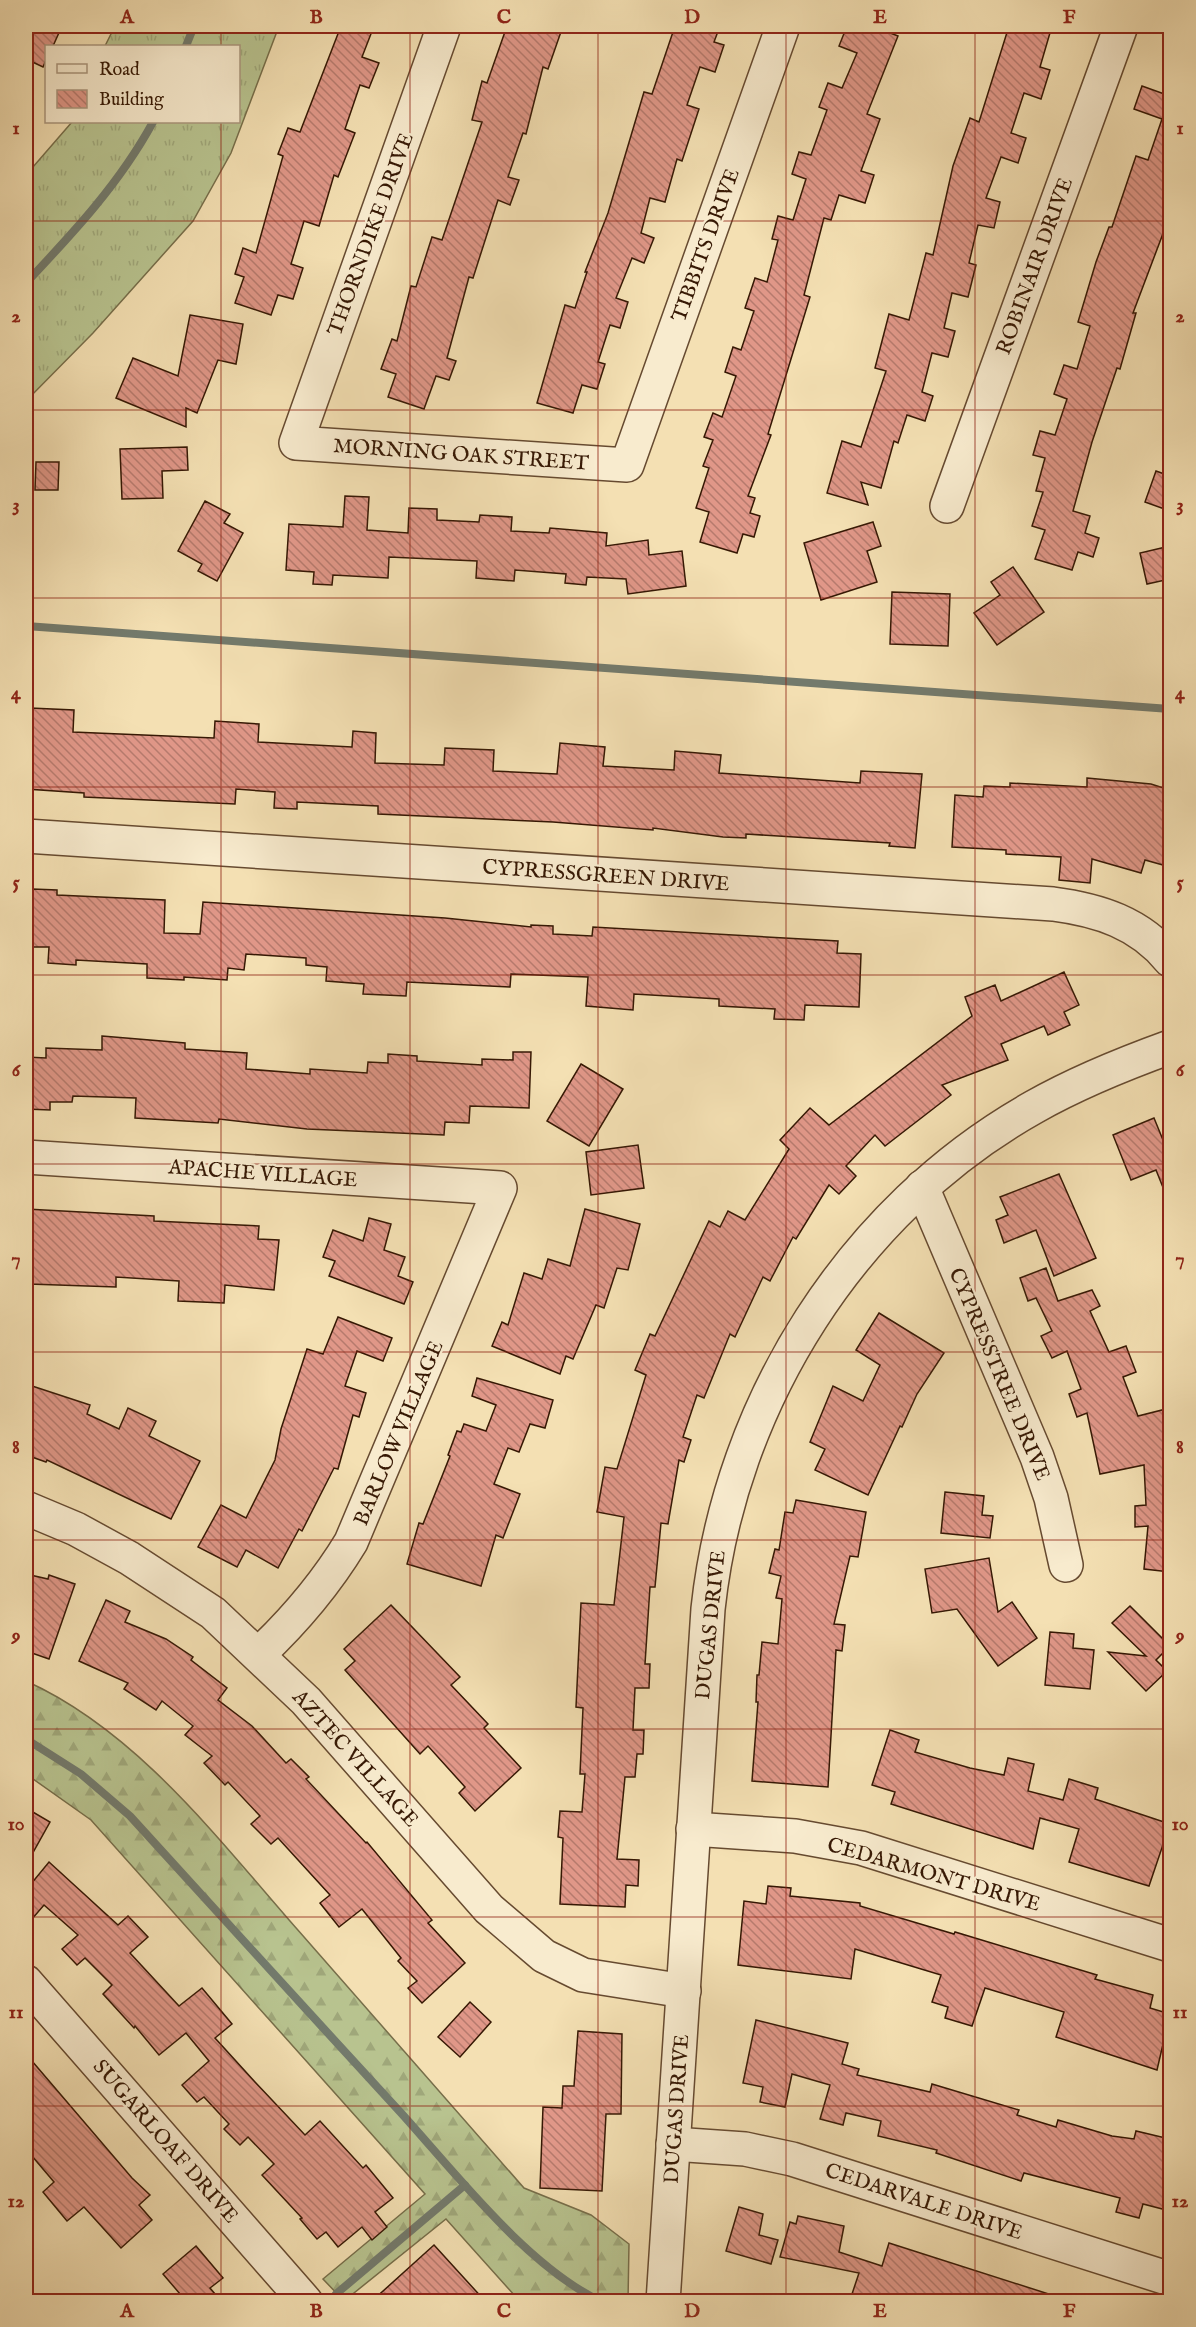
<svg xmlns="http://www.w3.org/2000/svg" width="1196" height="2327" viewBox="0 0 1196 2327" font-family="'IM FELL English',serif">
<defs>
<pattern id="grass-tufts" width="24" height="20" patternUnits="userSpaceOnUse" patternTransform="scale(1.5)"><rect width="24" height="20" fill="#b8c38f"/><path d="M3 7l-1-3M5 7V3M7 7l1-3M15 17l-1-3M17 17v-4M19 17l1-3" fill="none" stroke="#9fa77a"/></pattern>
<pattern id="forest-firs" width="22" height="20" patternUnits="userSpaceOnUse" patternTransform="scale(1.5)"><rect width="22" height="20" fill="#b8c38f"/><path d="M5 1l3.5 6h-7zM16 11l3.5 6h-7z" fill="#9fa77a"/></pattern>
<pattern id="building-back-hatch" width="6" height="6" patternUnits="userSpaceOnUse" patternTransform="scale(1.5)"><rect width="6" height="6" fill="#e09788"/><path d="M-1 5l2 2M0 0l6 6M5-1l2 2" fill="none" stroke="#b67a6d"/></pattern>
</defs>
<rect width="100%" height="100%" fill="#f4e0b3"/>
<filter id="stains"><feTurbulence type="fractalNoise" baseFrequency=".00333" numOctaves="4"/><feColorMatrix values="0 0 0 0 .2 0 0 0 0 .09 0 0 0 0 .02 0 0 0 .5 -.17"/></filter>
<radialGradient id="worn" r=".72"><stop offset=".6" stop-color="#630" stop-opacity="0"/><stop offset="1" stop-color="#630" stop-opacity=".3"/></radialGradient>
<!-- grass -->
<path fill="url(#grass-tufts)" stroke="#776e4a" stroke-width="1.5" d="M115 26H279L231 153 193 221 93 333 26 401V175L72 122H238V46H105Z"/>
<!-- forest -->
<path fill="url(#forest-firs)" stroke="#776e4a" stroke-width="1.5" d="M26 1681C137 1731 218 1839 297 1929 373 2016 449 2102 524 2188L591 2215 629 2244 628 2301H526L515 2296 446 2219 344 2301 323 2279 425 2194 91 1820 26 1774Z"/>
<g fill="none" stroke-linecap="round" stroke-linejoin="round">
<!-- stream -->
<g stroke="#737a6c" stroke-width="8">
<path d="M186 46 194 26"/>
<path d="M26 283C73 233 120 183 153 122"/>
<path d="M26 626 1170 709"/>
<path d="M26 1739 81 1774 130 1816C220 1915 311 2015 402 2114 457 2175 528 2267 602 2302"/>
<path d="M336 2294 465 2185"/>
</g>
</g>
<!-- building -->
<g fill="url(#building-back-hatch)" stroke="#361804" stroke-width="1.5">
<path d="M26 26H62L53 46H46V60L43 67 26 59Z"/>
<path d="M341 26H374L362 57 379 63 369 88 360 85 345 129 355 133 338 177 334 175 319 226 304 221 291 264 303 268 293 299 278 295 271 315 235 303 244 277 235 274 243 248 256 253 283 156 278 154 288 128 300 132Z"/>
<path d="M507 26 521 31 524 26H563L548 69 543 67 526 134 523 133 508 177 519 180 510 205 498 200 473 278 469 277 447 358 456 361 449 380 436 376 424 409 388 397 396 374 381 369 392 339 397 341 411 286 416 287 432 237 442 240 482 122 472 120 482 81 487 83Z"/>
<path d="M675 26H720L714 42 724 45 715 72 700 67 687 105 699 109 682 161 677 159 665 202 650 198 641 233 654 238 644 263 632 258 616 298 628 302 620 328 610 325 598 362 605 364 597 389 582 385 573 413 537 403 565 305 575 308 587 272H585L608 213 644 92 652 94Z"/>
<path d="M847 26H872L898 36 867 114 880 119 861 171 874 175 865 203 839 195 831 220 824 218 804 295 810 297 768 434 771 435 748 496 755 498 750 513 760 516 754 537 743 534 737 553 700 542 709 512 696 508 709 468 703 466 713 440 704 437 713 413 722 417 736 376 725 372 733 347 741 350 754 311 745 308 755 278 767 282 778 240 772 239 778 216 793 220 806 179 792 174 799 152 811 155 827 110 819 107 828 83 842 88 857 53 839 46Z"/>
<path d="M1009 26H1052L1040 67 1050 70 1041 99 1024 93 1011 133 1026 138 1018 163 1001 157 986 198 1000 202 994 228 978 225 969 263 976 265 968 297 952 293 944 328 955 331 948 357 932 353 922 392 933 396 925 421 907 415 898 443 894 441 881 488 861 482 868 505 827 493 842 441 861 447 886 371 875 368 889 314 909 320 926 253 933 255 953 166 970 118 979 122Z"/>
<path d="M1142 86 1170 96V215L1133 313H1136L1120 369 1117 368 1092 442 1073 511 1090 516 1085 533 1099 538 1093 557 1078 552 1072 570 1035 559 1045 530 1032 526 1043 492 1036 491 1045 458 1033 455 1040 431 1055 435 1067 399 1054 394 1064 365 1077 369 1090 326 1078 322 1096 262 1109 227H1112L1136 156 1148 160 1162 119 1134 109Z"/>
<path d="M190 315 243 324 236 364 218 360 197 413 186 408V427L116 398 133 358 178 376Z"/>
<path d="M187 447 188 470 162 471 163 498 122 499 120 449Z"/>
<path d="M36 462H59L58 490H35Z"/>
<path d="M1156 471 1170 476V511L1145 502Z"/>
<path d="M345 496 369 497 367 530 408 533 409 508 437 509V520L479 522 480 515 512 517 511 531 549 533 550 528 607 533 606 546 648 540 649 555 682 551 686 586 628 594 626 579 587 577 586 585 565 583 566 574 515 570 514 581 476 578 477 561 389 557 388 578 333 575 332 585 313 584 314 572 286 570 289 524 343 527Z"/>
<path d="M205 501 230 514 224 523 243 533 217 581 198 571 202 564 178 551Z"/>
<path d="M873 522 881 546 867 551 877 582 821 600 804 543Z"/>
<path d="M1170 546V579L1147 584 1140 553Z"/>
<path d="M1013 567 1044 612 997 645 974 613 1000 595 991 582Z"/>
<path d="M892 592 950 594 948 646 890 644Z"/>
<path d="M30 708 74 710 73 732 214 738 215 721 259 724 258 742 352 747 353 731 376 733 375 763 444 765 445 748 494 750 493 771 557 774 560 743 605 747 603 766 674 770 675 751 721 755 719 773 860 783 861 771 922 774 915 848 889 846 890 843 746 834V838L723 837 653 828V830L553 822 378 814V806L297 802V809L274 808 275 792 236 789 235 804 84 797V793L26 789Z"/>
<path d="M1087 778 1151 784 1170 790V867L1145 860 1141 873 1092 859 1090 883 1059 880 1061 857 1006 854V850L952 847 955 795 983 797 984 786 1010 787V783L1087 787Z"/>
<path d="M32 889 57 890V895L165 900 164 933 200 934 203 902 445 918 531 927V925L553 926V934L592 936 593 927 838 941 837 953 861 954 859 1007 805 1005 804 1020 774 1019 775 1009 719 1006V999L634 994 633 1010 586 1006 588 977 511 974 510 987 407 982 406 996 363 994 364 984 326 981 327 967 306 965V958L246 954 244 970 228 968 227 980 184 977V980L147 978V964L76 960V965L48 963 49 947H29Z"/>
<path d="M1064 972 1079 1005 1064 1012 1070 1025 1048 1035 1044 1026 1001 1044 1008 1060 942 1085 951 1095 885 1146 875 1135 846 1166 856 1176 839 1194 829 1185 796 1239 793 1237 770 1281 763 1277 735 1337 730 1334 704 1398 697 1395 683 1437 691 1440 684 1462 679 1460 668 1524 661 1523 655 1587H650L645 1664H650L649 1688H635L633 1730H644L643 1754H637L635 1777H625L617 1859 639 1860 638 1886 626 1885 625 1907 560 1904 563 1838 558 1837 560 1811 582 1812 585 1774H580L583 1708 576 1707 581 1603 614 1605 624 1517 597 1512 605 1467 617 1469 646 1375 635 1370 650 1334 655 1336 709 1221 720 1227 728 1211 745 1220 789 1149 780 1140 810 1108 829 1125 972 1016 965 997 995 985 1001 1001Z"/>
<path d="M102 1036 185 1043V1049L247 1053 246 1069 310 1074V1069L367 1073 368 1062 388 1063V1054L417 1056V1061L482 1065V1059L513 1060V1052H531L529 1108 470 1106 469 1123 445 1122 444 1135 307 1129 219 1119 218 1123 135 1118 136 1098 73 1096 72 1102H50V1110L26 1109V1057L46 1058V1048L102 1050Z"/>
<path d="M581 1064 623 1089 589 1146 547 1121Z"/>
<path d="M1154 1118 1163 1140 1170 1137V1205L1156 1170 1131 1180 1113 1135Z"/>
<path d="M638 1145 644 1188 591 1195 586 1152Z"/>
<path d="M1059 1174 1096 1258 1054 1276 1036 1230 1004 1243 996 1220 1008 1215 1000 1197Z"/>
<path d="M26 1209 154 1216V1221L259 1226 258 1239 279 1240 274 1290 225 1285 224 1303 178 1301 179 1281 116 1277V1287L29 1284V1271H26Z"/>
<path d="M585 1209 640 1224 628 1270 617 1268 604 1308 596 1305 573 1359 566 1356 560 1374 492 1346 502 1322 508 1325 524 1273 542 1279 548 1259 570 1266Z"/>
<path d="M369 1218 391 1224 384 1250 405 1257 398 1276 413 1282 404 1304 329 1276 335 1261 323 1257 333 1230 363 1241Z"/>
<path d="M1046 1268 1058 1301 1092 1290 1100 1306 1090 1311 1109 1352 1126 1346 1136 1372 1123 1377 1138 1416 1166 1409 1170 1428V1572L1144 1569 1148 1526 1135 1527V1506L1146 1505 1144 1465 1100 1474 1087 1413 1077 1417 1069 1394 1081 1389 1067 1351 1052 1358 1041 1336 1052 1331 1036 1298 1028 1301 1020 1278Z"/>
<path d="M879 1313 944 1353 917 1394 902 1427 900 1426 868 1495 815 1470 825 1449 810 1442 833 1386 863 1401 880 1365 856 1350Z"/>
<path d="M338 1317 392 1338 383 1361 357 1351 345 1386 366 1393 359 1417 353 1415 338 1469 334 1468 302 1531 299 1529 278 1568 246 1550 237 1567 198 1547 221 1505 246 1518 275 1460 281 1429 307 1349 323 1354Z"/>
<path d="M477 1378 553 1400 545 1428 530 1424 519 1452 508 1448 494 1484 520 1494 503 1538 496 1535 481 1586 407 1564 419 1523 423 1524 450 1456 448 1455 457 1431 461 1432 464 1424 486 1431 496 1405 472 1396Z"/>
<path d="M26 1384 90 1405 87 1414 119 1429 128 1408 156 1421 149 1436 200 1461 171 1519 47 1460 46 1462 26 1455Z"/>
<path d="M945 1492 984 1496 982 1515 993 1516 990 1538 941 1533Z"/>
<path d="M796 1500 866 1512 858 1557 850 1556 834 1624 845 1625 842 1651 836 1650 828 1787 752 1781 758 1702H756L757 1675H759L762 1642 778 1644 782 1599 776 1598 781 1576 769 1573 775 1549 779 1550 785 1512 793 1513Z"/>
<path d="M989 1558 998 1612 1012 1602 1037 1638 998 1666 957 1609 932 1613 925 1569Z"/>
<path d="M26 1574 48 1579 49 1575 75 1584 49 1659 26 1651Z"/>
<path d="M106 1600 130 1611 125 1622 166 1639 193 1657 191 1660 227 1688 218 1700 252 1726 286 1763 291 1759 309 1777 306 1779 366 1843 367 1842 432 1920 428 1923 465 1963 422 2003 408 1988 417 1981 398 1961 401 1958 362 1909 339 1927 320 1903 330 1895 278 1838 271 1844 251 1824 260 1816 228 1782 225 1785 204 1763 212 1756 185 1735 193 1726 162 1701 156 1710 124 1689 128 1683 79 1661Z"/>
<path d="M391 1605 460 1677 451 1685 488 1724 484 1728 521 1768 475 1811 459 1793 465 1787 428 1746 420 1754 345 1670 355 1661 344 1649Z"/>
<path d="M1130 1606 1170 1646 1156 1660 1167 1671 1146 1691 1108 1652 1146 1656 1112 1623Z"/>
<path d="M1050 1632 1074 1634 1073 1648 1094 1650 1090 1689 1045 1685Z"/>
<path d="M890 1730 919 1740 915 1752 970 1768 1004 1775 1008 1758 1034 1764 1028 1791 1063 1800 1069 1779 1098 1788 1095 1799 1170 1824 1149 1886 1069 1862 1079 1829 1040 1818 1033 1849 891 1804 895 1792 872 1785Z"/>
<path d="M26 1808 50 1822 26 1865Z"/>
<path d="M49 1862 118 1925 128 1916 148 1937 130 1953 179 2006 202 1988 232 2024 215 2038 255 2082 305 2135 320 2121 363 2168 366 2165 393 2198 375 2212 387 2227 372 2240 362 2227 338 2247 326 2232 317 2239 300 2219 302 2218 262 2175 274 2164 248 2137 240 2145 224 2129 229 2124 204 2097 197 2102 182 2085 209 2061 186 2033 159 2055 135 2026 134 2028 103 1994 112 1985 85 1958 77 1965 62 1949 78 1935 44 1905 26 1926V1890Z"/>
<path d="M768 1886 791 1888 790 1896 860 1903V1906L954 1934 955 1932 1097 1975 1095 1979 1153 1995 1150 2008 1170 2014 1157 2070 1056 2037 1064 2012 985 1988 972 2026 945 2018 948 2007 932 2002 941 1975 855 1949 851 1979 738 1965 744 1901 766 1904Z"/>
<path d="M470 2002 491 2022 460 2057 438 2037Z"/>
<path d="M756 2020 848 2043 842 2064 859 2069 857 2075 930 2092 932 2084 1019 2110 1017 2115 1056 2127 1058 2120 1112 2136 1134 2139 1136 2131 1170 2139V2211L1143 2204 1139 2218 1116 2212 1120 2198 1024 2173 1021 2181 936 2153 937 2150 878 2136 881 2121 846 2113 843 2125 820 2119 830 2085 792 2074 785 2107 760 2102 763 2087 743 2083Z"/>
<path d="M578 2031 622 2034 621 2114H606L602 2191 540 2188 543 2107 562 2108 563 2086H574Z"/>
<path d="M26 2054 132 2178 150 2195 139 2205 152 2220 121 2248 84 2207 67 2221 43 2192 54 2182 26 2149Z"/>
<path d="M739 2207 763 2214 759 2235 778 2240 771 2264 726 2251Z"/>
<path d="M798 2216 844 2226 839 2252 882 2266 889 2243 1055 2296 1054 2301H863L851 2297 859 2273 780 2257 790 2222 796 2224Z"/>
<path d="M434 2245 485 2301H372Z"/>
<path d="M196 2246 223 2278 210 2288 221 2301H186L163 2274Z"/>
</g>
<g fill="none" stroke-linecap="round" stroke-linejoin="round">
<defs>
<g id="minor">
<path d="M444 26 296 443 627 465 783 26"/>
<path d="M947 506 1121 26"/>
<path d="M26 836 1053 904C1099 910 1140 923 1170 960"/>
<path d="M26 1157 500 1188 351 1542C325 1585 295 1620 259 1654"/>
<path d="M922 1187 1037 1457 1051 1498 1066 1565"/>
<path d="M26 1508 76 1529 129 1558 213 1613 306 1701 489 1909 544 1956 583 1975 684 1991"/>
<path d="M693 1829 795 1836 861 1848 1170 1945"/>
<path d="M26 1982 306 2302"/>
<path d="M673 2144 745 2149 792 2159 1170 2279"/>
<path d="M663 2302 708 1609C730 1403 852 1209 1034 1107 1078 1082 1123 1064 1170 1047"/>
</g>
</defs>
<!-- minor casing -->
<use href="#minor" stroke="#664a30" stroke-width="36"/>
<!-- minor -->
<use href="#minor" stroke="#f8ebce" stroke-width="33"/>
</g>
<!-- grid -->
<path fill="none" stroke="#8f2418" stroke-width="1.5" stroke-opacity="0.55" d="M221 26V46M410 26V2302M598 26V2302M786 26V2302M975 26V2302M221 122V2302M26 221H1170M26 410H1170M26 598H1170M26 787H1170M26 975H1170M26 1164H1170M26 1352H1170M26 1540H1170M26 1729H1170M26 1917H1170M26 2106H1170"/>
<g text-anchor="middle" stroke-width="4.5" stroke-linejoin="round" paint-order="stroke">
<!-- street labels -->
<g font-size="21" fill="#361804" stroke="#f8ebce">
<text transform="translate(370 234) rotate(-70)" y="7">THORNDIKE DRIVE</text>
<text transform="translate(705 245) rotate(-70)" y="7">TIBBITS DRIVE</text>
<text transform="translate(1034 266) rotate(-70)" y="7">ROBINAIR DRIVE</text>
<text transform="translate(461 454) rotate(4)" y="7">MORNING OAK STREET</text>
<text transform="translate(606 875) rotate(4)" y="7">CYPRESSGREEN DRIVE</text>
<text transform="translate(263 1173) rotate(4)" y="7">APACHE VILLAGE</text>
<text transform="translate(1000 1374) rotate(67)" y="7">CYPRESSTREE DRIVE</text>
<text transform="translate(398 1433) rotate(-67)" y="7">BARLOW VILLAGE</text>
<text transform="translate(710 1625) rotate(-84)" y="7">DUGAS DRIVE</text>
<text transform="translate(356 1758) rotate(48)" y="7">AZTEC VILLAGE</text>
<text transform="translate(934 1874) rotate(16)" y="7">CEDARMONT DRIVE</text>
<text transform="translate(676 2109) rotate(-86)" y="7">DUGAS DRIVE</text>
<text transform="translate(166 2141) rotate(49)" y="7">SUGARLOAF DRIVE</text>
<text transform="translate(924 2201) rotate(18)" y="7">CEDARVALE DRIVE</text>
</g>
</g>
<!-- margin -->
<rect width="1196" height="2327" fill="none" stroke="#f4e0b3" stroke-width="66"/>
<!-- legend -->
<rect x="45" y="45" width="195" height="78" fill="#f8ebce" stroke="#aa977d" stroke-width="1.5"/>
<rect x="57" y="64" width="30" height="9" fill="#f8ebce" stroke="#aa977d" stroke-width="1.5"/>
<text x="99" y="75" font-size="18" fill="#361804">Road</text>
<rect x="57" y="90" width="30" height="18" fill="url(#building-back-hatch)" stroke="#aa977d" stroke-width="1.5"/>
<text x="99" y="105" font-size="18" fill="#361804">Building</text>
<rect x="33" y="33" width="1130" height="2261" fill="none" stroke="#8f2418" stroke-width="2"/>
<g font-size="20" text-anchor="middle" font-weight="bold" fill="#8f2418">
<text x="127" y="23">A</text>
<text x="316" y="23">B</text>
<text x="504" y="23">C</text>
<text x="692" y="23">D</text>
<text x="880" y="23">E</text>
<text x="1069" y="23">F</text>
<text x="16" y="134">1</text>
<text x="1180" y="134">1</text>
<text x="16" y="322">2</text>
<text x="1180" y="322">2</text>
<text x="16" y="511">3</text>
<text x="1180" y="511">3</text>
<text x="16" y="699">4</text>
<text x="1180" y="699">4</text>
<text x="16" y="888">5</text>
<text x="1180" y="888">5</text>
<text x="16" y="1076">6</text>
<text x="1180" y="1076">6</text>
<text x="16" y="1265">7</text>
<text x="1180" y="1265">7</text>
<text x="16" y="1453">8</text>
<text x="1180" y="1453">8</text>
<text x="16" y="1641">9</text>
<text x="1180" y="1641">9</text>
<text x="16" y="1830">10</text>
<text x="1180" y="1830">10</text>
<text x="16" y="2018">11</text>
<text x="1180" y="2018">11</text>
<text x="16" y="2207">12</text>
<text x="1180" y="2207">12</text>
<text x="127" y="2317">A</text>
<text x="316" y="2317">B</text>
<text x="504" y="2317">C</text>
<text x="692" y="2317">D</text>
<text x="880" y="2317">E</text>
<text x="1069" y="2317">F</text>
</g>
<rect width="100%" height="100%" filter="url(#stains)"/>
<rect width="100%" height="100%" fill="url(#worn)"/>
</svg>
